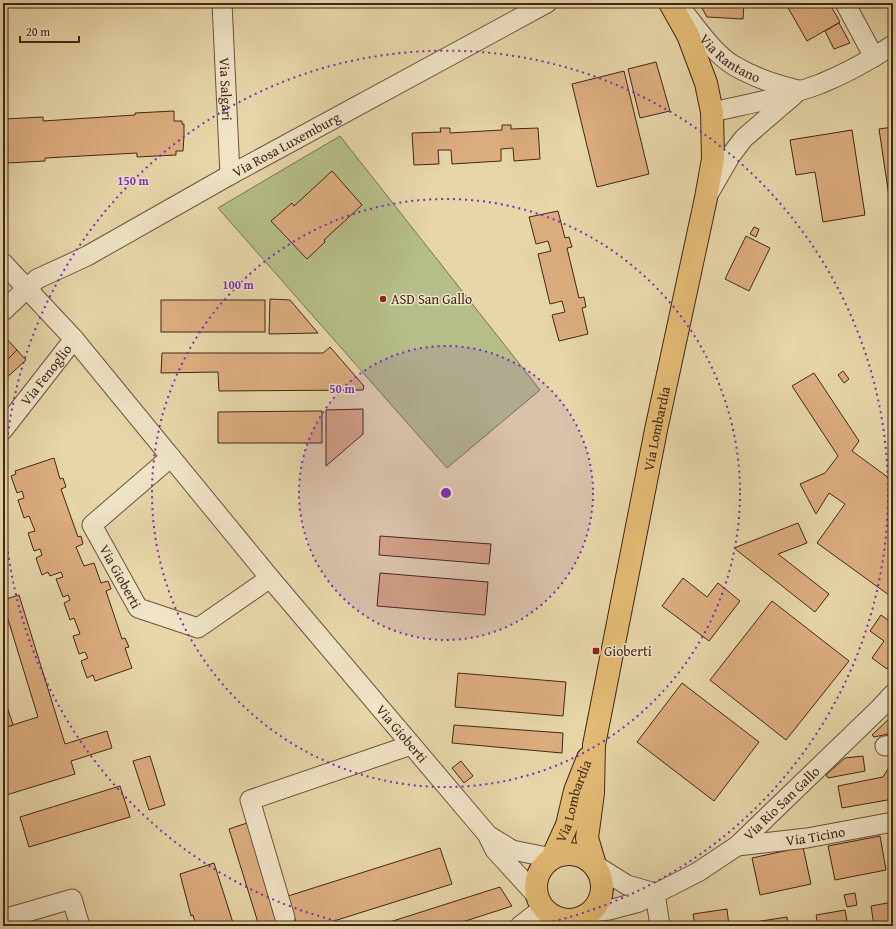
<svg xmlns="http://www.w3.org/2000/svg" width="896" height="929" viewBox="0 0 896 929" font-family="'Gentium Book Plus',serif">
<rect width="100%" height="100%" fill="#e6d6a8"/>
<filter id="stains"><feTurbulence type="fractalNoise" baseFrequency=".005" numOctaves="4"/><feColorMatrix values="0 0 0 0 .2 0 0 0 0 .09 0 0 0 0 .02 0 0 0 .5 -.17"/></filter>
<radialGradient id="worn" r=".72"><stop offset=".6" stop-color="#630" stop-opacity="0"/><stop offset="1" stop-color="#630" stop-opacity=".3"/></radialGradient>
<!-- green -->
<path fill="#b5be88" stroke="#7c7250" d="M340 136 540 390 447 468 218 208Z"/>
<!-- building -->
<g fill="#dcad7e" stroke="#432718">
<path d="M699 3H716L717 5 722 3H744L743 19 707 17Z"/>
<path d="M793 3H829L840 22 807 41 787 6Z"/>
<path d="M839 23 850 43 834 49 825 31Z"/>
<path d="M656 62 670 111 640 118 628 69Z"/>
<path d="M624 71 649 174 597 187 572 84Z"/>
<path d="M174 111V121H182V124H184V136L183 151H176V155L137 157V153L45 158V161L7 163V159H3V129H6L5 119 43 117V121L135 115V113Z"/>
<path d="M502 125H511V129L538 128 540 159 514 161 513 148 501 149V161L452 164 451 150H438L439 164 414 165 412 133 441 132 440 128H450V133L502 130Z"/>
<path d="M893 127V210H891L879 129Z"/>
<path d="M852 130 865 215 823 222 815 172 796 175 790 140Z"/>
<path d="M332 171 362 205 324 240 325 242 307 259 271 221 292 203 294 206Z"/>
<path d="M558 211 565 238 569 237 572 247 567 248 579 298 584 297 586 307 582 308 588 334 559 341 552 315 565 312 562 301 550 304 538 254 551 251 548 241 536 244 529 217Z"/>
<path d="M754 227 759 229 756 237 750 234Z"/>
<path d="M746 236 770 248 749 291 725 279Z"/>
<path d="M270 299 290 300 318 333 269 334Z"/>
<rect x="161" y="300" width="104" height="32"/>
<path d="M3 335 17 350 3 364Z"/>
<path d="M330 347 364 386 363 390 219 391 218 372 161 373 162 353H323Z"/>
<path d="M17 350 26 360 3 381V364Z"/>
<path d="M843 371 849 379 844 383 838 375Z"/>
<path d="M814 373 859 441 852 451 893 481V598L817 543 845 504 829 493 816 514 800 484 825 473 838 456 792 386Z"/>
<path d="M363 409V434L326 466V410Z"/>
<path d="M322 411V443H218V412Z"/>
<path d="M54 458 60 479 63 478 66 487 61 489 78 537 81 536 83 544 76 547 84 566 94 563 101 583 108 581 111 589 106 591 122 639 125 638 129 647 125 648 132 668 95 681 93 675 87 678 81 661 88 658 85 652 79 654 73 636 80 634 74 618 70 620 64 603 70 600 68 595 63 597 56 579 63 577 61 572 50 576 48 572 42 575 36 558 42 555 40 549 34 551 28 533 35 531 29 516 24 518 18 500 24 498 22 491 17 493 11 476 16 474 15 471Z"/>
<path d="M798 523 807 543 778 554 829 594 815 612 734 548Z"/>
<path d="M380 536 491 544 489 564 379 555Z"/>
<path d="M380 573 488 582 485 615 377 606Z"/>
<path d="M683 578 707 597 718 583 740 601 709 641 662 606Z"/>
<path d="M19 595 65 744 107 731 112 748 71 761 75 774 3 796V728L38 717 3 603V600Z"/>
<path d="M772 601 849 661 786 740 710 680Z"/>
<path d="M881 615 892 623 893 621V661L887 669 872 658 884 641 870 631Z"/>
<path d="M458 673 566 682 563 716 455 707Z"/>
<path d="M682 683 759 742 714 801 637 742Z"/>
<path d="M3 694 13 725 3 728Z"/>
<path d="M893 715V733L874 737 872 735Z"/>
<path d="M454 725 563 733 562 753 452 743Z"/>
<path d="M150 756 165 805 149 810 133 761Z"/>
<path d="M863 756 865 771 828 778 826 775 845 758Z"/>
<path d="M461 761 473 776 464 783 452 768Z"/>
<path d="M893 767V799L842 808 838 786 883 777 888 769Z"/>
<path d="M120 786 130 817 29 847 20 817Z"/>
<path d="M247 823 279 926H259L229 829Z"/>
<path d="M880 836 886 870 835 880 828 846Z"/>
<path d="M803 847 811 884 760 895 752 858Z"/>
<path d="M440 848 452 884 318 926H297L288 896Z"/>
<path d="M214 863 234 926H196L193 915 191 916 180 874Z"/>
<path d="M500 887 512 906 450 926H377Z"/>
<path d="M855 893 857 905 847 907 844 895Z"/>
<path d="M893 902V926H874L871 906Z"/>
<path d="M727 909 729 926H695L693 914Z"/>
<path d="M845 910 848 926H818L816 915Z"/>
<path d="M787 917 788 926H756L755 922Z"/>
</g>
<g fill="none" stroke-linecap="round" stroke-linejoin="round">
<defs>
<g id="minor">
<path id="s1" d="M222 3 230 175"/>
<path d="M845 3 874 57"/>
<path id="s2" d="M679 6C695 25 711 51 733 65 753 77 776 85 798 90"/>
<path d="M712 112C748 104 785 97 820 84 845 74 870 60 893 45"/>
<path d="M709 193 731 155 744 138 794 95"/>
<path id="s3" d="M3 263 74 339 270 578 487 834 495 850 537 896"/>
<path id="s4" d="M3 311 37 279 87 256 230 175 547 3"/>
<path id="s5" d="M3 430 74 339"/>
<path id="s6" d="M171 457 92 525 138 608 198 628 270 578"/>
<path d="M885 746 893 745"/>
<path d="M491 837 512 850 552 858"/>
<path id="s7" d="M737 846 807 838 893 822"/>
<path d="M595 865 627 885 655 893"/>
<path d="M655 893 660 926"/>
<path id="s8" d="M591 912 609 910 639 902 698 872 737 846 880 708 893 694"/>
<path d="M285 918 250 800 411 745"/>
<path d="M3 919 72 899 80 926"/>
<path d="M520 926 543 908"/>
</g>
<g id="major">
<circle cx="569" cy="887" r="33"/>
<path id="s9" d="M552 858 567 825 575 791 588 758"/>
<path id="s10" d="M595 865 587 838 593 793 594 745 656 430 706 198 713 159 712 112 706 83 688 35 670 3"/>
</g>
</defs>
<!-- minor casing -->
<use href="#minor" stroke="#6c533c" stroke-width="21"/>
<!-- major casing -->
<use href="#major" stroke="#432718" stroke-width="24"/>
<!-- minor -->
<use href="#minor" stroke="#efe4c6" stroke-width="19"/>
<!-- major -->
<use href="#major" stroke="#e3bb74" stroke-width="22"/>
</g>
<!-- distance rings -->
<circle cx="446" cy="493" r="147" fill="#7b2cbf" fill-opacity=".12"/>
<g fill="none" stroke="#7b2cbf" stroke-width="2" stroke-dasharray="2 4">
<circle cx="446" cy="493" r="147"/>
<circle cx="446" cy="493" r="294"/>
<path d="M354 925A442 442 0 1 1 538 925"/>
</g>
<!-- markers -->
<g fill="#8f2418" stroke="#efe4c6" stroke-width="1.5">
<circle cx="383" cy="299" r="4"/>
<rect x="592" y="647" width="8" height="8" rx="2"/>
</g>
<g text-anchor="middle" stroke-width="3" stroke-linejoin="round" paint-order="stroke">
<!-- street labels -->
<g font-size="14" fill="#432718" stroke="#efe4c6">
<text dy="5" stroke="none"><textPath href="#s2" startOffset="74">Via Rantano</textPath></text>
<text dy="5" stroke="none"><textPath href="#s1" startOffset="86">Via Salgari</textPath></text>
<text dy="5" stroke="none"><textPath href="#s4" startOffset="330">Via Rosa Luxemburg</textPath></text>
<text dy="5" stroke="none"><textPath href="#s5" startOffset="70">Via Fenoglio</textPath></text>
<text dy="5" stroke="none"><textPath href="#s10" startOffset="444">Via Lombardia</textPath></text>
<text dy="5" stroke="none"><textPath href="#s6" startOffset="163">Via Gioberti</textPath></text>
<text dy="5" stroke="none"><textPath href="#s3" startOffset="617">Via Gioberti</textPath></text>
<text dy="5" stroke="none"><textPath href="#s9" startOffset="61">Via Lombardia</textPath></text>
<text dy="5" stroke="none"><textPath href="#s8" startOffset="224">Via Rio San Gallo</textPath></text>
<text dy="5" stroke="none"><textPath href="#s7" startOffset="79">Via Ticino</textPath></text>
</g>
<!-- poi labels -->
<g font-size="14" fill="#432718" stroke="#efe4c6" text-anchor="start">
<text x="391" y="304">ASD San Gallo</text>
<text x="604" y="656">Gioberti</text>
</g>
</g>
<circle cx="446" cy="493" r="6" fill="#7b2cbf" stroke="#efe4c6" stroke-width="2"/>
<g font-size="12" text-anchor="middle" font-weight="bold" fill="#7b2cbf" stroke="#efe4c6" stroke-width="3" stroke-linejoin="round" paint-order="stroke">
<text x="133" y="185">150 m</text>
<text x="238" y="289">100 m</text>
<text x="342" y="393">50 m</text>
</g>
<!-- margin -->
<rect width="896" height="929" fill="none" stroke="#e6d6a8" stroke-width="16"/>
<rect x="4" y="4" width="888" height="921" fill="none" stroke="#432718" stroke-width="2"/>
<rect x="8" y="8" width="880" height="913" fill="none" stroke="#432718"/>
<!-- scale -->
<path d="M20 36v6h59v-6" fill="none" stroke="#432718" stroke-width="2"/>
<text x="26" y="36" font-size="12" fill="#432718" stroke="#efe4c6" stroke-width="3" paint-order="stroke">20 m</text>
<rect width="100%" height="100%" filter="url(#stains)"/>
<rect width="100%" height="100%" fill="url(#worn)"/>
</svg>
